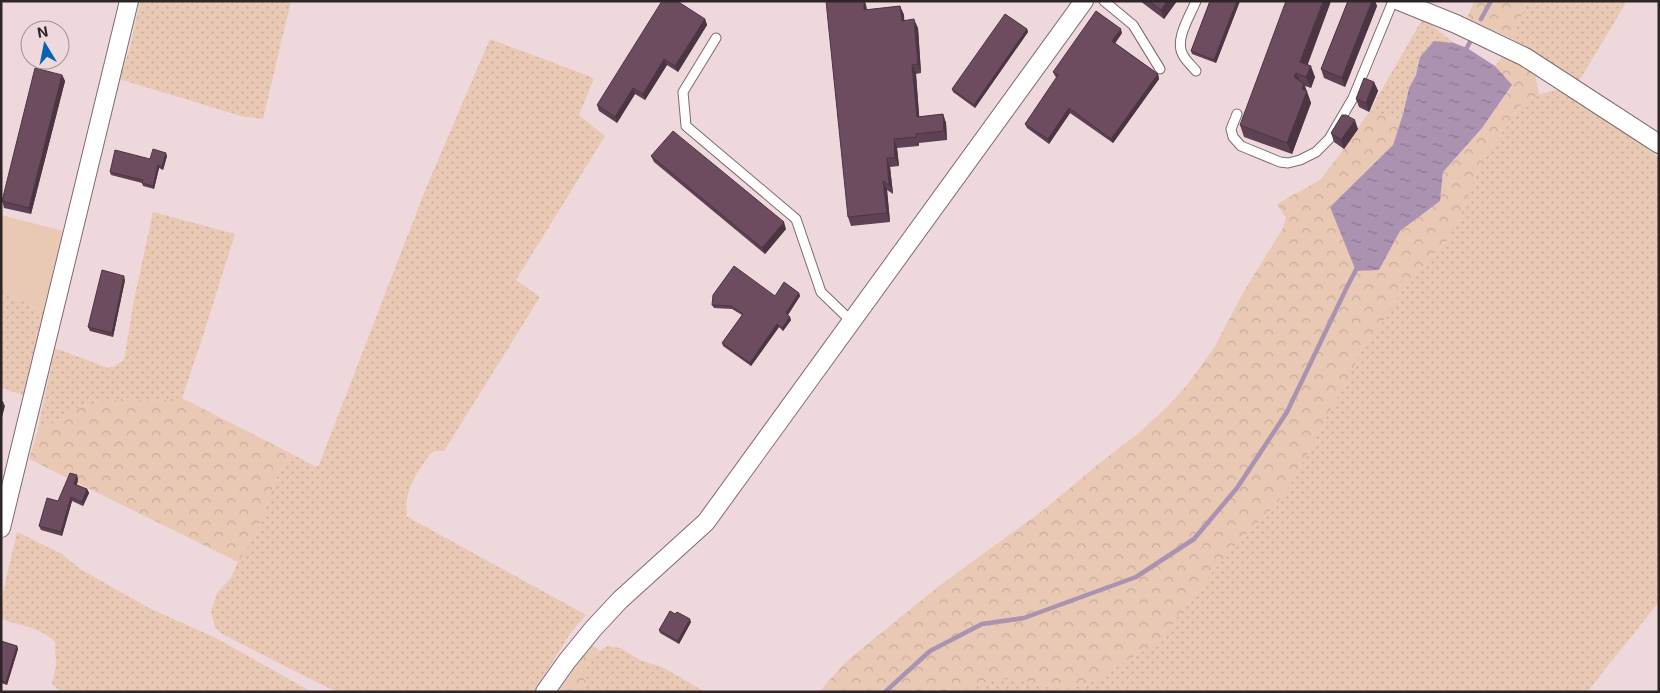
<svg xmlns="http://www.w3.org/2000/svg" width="1660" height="693" viewBox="0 0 1660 693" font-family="Inter,sans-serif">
<defs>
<pattern id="grass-dots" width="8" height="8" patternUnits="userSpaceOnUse" patternTransform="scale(1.25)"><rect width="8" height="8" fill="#e9c8b4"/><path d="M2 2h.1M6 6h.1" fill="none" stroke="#c8ac9b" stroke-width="1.8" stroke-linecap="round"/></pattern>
<pattern id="forest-crowns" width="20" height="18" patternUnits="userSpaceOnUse" patternTransform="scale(1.25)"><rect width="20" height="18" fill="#e9c8b4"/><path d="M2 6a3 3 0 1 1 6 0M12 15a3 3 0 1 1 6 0" fill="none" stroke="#c8ac9b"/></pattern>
<pattern id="water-ripples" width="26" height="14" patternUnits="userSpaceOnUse" patternTransform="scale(1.25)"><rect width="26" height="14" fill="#ab92b1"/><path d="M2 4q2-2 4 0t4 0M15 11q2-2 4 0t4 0" fill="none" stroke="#8c7790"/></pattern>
</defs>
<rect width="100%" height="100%" fill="#efd8dc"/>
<!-- grass -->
<g fill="url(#grass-dots)">
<path d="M140 1H291L263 119 241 116 119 79 130 48Z"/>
<path d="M1527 1H1627L1579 81 1512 39Z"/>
<path d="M1423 18 1454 43 1434 42 1420 57 1416 75 1409 88 1401 120 1369 112Z"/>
<path d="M490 39 594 78 579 115 605 136 516 280 540 297 444 451H434L431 453C418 471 404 489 407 513L406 516 586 615 570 634 534 692H336L222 634 215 627 211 611 217 593 231 578 239 559 254 538 279 471 292 454 316 467 319 465 426 188Z"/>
<path d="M1557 90 1565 91 1631 136 1659 158V602L1587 692H964L988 681 1009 679 1025 681 1052 688H1070L1086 685 1143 651 1161 637 1218 564 1241 539 1275 506 1295 477 1334 403 1348 379 1362 348 1385 319 1399 295 1432 255 1447 241 1458 222 1481 162 1521 105 1536 95Z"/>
<path d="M153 212 235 234 201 342 182 398 150 401 125 398 79 407 37 433 55 348 108 368 115 366 124 360 134 300Z"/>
<path d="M1 290 43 312 23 395 1 388Z"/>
<path d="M17 532 62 554 80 569 149 608 214 637 312 692H61L52 684 56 665 55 642C42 628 19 625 1 619L3 593Z"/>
<path d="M608 646 620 648 640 660 664 668 705 692H587C582 669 587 656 608 646Z"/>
</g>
<!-- forest -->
<g fill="url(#forest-crowns)">
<path d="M1474 1H1527L1512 39 1467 18Z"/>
<path d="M1504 55 1535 73 1539 94 1521 105 1481 162 1458 222 1447 241 1432 255 1399 295 1385 319 1362 348 1348 380 1334 403 1295 477 1275 506 1241 539 1219 564 1161 637 1143 651 1086 685 1070 688H1052L1025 681 1009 679 988 681 964 692H819L842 666 853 656 939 586 1045 509 1096 466 1140 432 1167 407 1187 385 1214 348 1243 293 1283 228 1286 218 1277 204 1320 180 1344 149 1369 112 1401 120 1393 145 1330 207 1379 270 1400 231 1440 201 1443 172 1482 128 1512 86 1495 66Z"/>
<path d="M125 398 150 401 182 398 292 454 279 471 254 538 238 562 29 459 37 433 79 407Z"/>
<path d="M591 645 599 650C585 663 583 673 587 692H558Z"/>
</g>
<!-- garden -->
<path fill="#e9c8b4" d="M1 215 63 231 43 312 1 290Z"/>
<!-- water -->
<path fill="url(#water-ripples)" d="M1434 41 1454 43 1467 48 1495 66 1512 85 1482 128 1443 172 1440 201 1400 231 1379 270 1356 271 1330 207 1393 145 1403 114 1409 88 1416 75 1420 57Z"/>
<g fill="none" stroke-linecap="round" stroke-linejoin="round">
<!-- stream -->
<g stroke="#ab92b1" stroke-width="4.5">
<path d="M1481 19 1491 1"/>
<path d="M1464 53 1470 42"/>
<path d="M885 692 930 651 982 624 1024 618 1136 577 1194 539 1237 488 1287 412 1347 287 1358 266"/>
</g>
<defs>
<g id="lane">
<path d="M1104 1 1133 25 1160 69"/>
<path d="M1196 1C1190 16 1174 40 1183 55 1186 61 1192 66 1196 71"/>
<path d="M716 38 683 92 686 126 796 219 821 292 851 321"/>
<path d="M1237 114 1231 129 1233 137 1241 146 1280 162 1288 163 1300 160 1316 152 1329 139 1353 98 1393 1"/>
</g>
<g id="street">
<path d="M1399 1 1456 24 1525 57 1659 144"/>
<path d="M1 528 129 1"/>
<path d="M545 692 567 661 593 629 620 600 706 522 1084 1"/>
</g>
</defs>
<!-- lane casing -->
<use href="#lane" stroke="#7f6a6e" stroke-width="11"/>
<!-- street casing -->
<use href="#street" stroke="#7f6a6e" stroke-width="20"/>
<!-- lane -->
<use href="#lane" stroke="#fff" stroke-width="9"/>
<!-- street -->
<use href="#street" stroke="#fff" stroke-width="18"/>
</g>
<!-- wall -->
<g fill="#5e4152">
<path d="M1140 1H1177L1164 19Z"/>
<path d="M1210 1H1240L1216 63 1192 54 1191 51Z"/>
<path d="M1331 1 1308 64 1315 77 1311 88 1305 86 1311 103 1292 154 1244 137 1240 125Z"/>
<path d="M1348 1H1375L1377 6 1345 87 1324 78 1321 69Z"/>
<path d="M866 5 867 10 900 6 904 15V20L918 28 921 73 916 74 919 117 943 114 946 123 947 140 919 143V146L897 148 899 166 890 167 893 194 887 190 890 222 851 226 848 217Z"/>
<path d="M705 19 707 25 678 72 667 65 645 100 635 94 617 123 599 111 597 105Z"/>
<path d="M1027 29 1028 32 975 108 953 92 952 89Z"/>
<path d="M1122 33 1115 43 1158 74 1159 79 1113 143 1070 113 1049 144 1027 128 1025 124 1057 78 1055 76 1053 72Z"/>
<path d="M62 75 65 81 31 214 4 208 2 201Z"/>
<path d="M1374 82 1378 91 1369 112 1359 107 1356 99Z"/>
<path d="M1358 129 1344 149 1334 142 1331 133Z"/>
<path d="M167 156 163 170 159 168 154 189 143 186 142 183 111 175 110 172 150 159Z"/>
<path d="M651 156 786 229 765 254 654 162Z"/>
<path d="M125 280 113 337 90 331 88 327Z"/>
<path d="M799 293 800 296 788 315 791 320 783 331 779 327 751 366 723 346 722 343 742 315 732 309 714 308 712 305Z"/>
<path d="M78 479 77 485 87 489 89 493 83 506 72 501 62 536 41 530 39 526 58 501Z"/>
<path d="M691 622 679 644 660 633 659 630Z"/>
<path d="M1 641 17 646 18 649 7 685 1 683Z"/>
</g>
<!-- shaded-wall -->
<g fill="#4c3542">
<path d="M864 1H865L866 5 868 19 864 10Z"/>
<path d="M1167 1H1177L1164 19 1161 10Z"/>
<path d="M1237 1H1240L1216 63 1214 60Z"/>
<path d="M1323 1H1331L1304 73 1300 62Z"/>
<path d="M1372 1H1375L1377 6 1345 87 1342 78Z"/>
<path d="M900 6 904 15 905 29 902 21Z"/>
<path d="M705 19 707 25 678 72 675 66Z"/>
<path d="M914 19 918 28 921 73 918 64Z"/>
<path d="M1027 29 1028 32 975 108 974 105Z"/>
<path d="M1121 29 1122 33 1114 45 1112 41Z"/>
<path d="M664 59 667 65 645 100 643 94Z"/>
<path d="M912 65 916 74 920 126 917 117Z"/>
<path d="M1311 66 1315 77 1311 88 1306 77Z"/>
<path d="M1296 73 1301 84 1294 77Z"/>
<path d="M1158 74 1159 79 1113 143 1111 139Z"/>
<path d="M62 75 65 81 31 214 29 208Z"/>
<path d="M1374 82 1378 91 1369 112 1366 103Z"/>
<path d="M1304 84 1311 103 1292 154 1287 143Z"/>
<path d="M633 88 635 94 617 123 615 117Z"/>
<path d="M1069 108 1070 113 1049 144 1048 139Z"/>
<path d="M943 114 946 123 947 140 944 131Z"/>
<path d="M1355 120 1358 129 1344 149 1341 140Z"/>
<path d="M894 139 897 148 899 166 895 158Z"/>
<path d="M166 153 167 156 163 170 162 167Z"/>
<path d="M887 158 890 167 893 194 889 185Z"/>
<path d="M158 165 159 168 154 189 153 186Z"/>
<path d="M883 181 887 190 890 222 887 213Z"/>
<path d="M784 222 786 229 765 254 762 248Z"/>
<path d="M124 276 125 280 113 337 112 333Z"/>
<path d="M799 293 800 296 787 316 786 313Z"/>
<path d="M790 317 791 320 783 331 782 328Z"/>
<path d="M777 324 779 327 751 366 750 363Z"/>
<path d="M3 402 5 406 1 421V411Z"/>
<path d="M77 475 78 479 76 488 74 484Z"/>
<path d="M87 489 89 493 83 506 82 502Z"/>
<path d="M71 497 72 501 62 536 61 532Z"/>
<path d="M690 619 691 622 679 644 678 641Z"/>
<path d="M17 646 18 649 7 685 6 682Z"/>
</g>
<!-- building -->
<g fill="#6d4c5f" stroke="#4c3542">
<path d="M662 1H677L705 19 675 66 664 59 643 94 633 88 615 117 597 105Z"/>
<path d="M826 1H864V10L900 6 902 21 914 19 918 64 912 65 917 117 943 114 944 131 916 134V137L894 139 895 158H887L889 185 883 181 887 213 848 217Z"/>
<path d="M1149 1H1167L1161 10Z"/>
<path d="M1210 1H1237L1214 60 1191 51Z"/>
<path d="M1286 1H1323L1300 62 1311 66 1306 77 1296 73 1294 77 1304 84 1302 89 1307 91 1287 143 1240 125Z"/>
<path d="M1348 1H1372L1342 78 1321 69Z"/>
<path d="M1096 11 1121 29 1112 41 1158 74 1111 139 1069 108 1048 139 1025 124 1058 75 1053 72Z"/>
<path d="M1005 14 1027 29 974 105 952 89Z"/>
<path d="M35 68 62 75 29 208 2 201Z"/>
<path d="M1364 78 1374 82 1366 103 1356 99Z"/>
<path d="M1342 115H1346L1355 120 1341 140 1331 133Z"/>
<path d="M673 131 784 222 762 248 651 156Z"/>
<path d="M153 149 166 153 162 167 158 165 153 186 142 183 143 180 110 172 115 150 150 159Z"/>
<path d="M734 266 775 296 784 282 799 293 786 313 790 317 782 328 777 324 750 363 722 343 743 314 731 306 712 305 713 295Z"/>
<path d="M102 270 124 276 112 333 88 327Z"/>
<path d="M1 401 3 402 1 411Z"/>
<path d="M70 473 77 475 74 484 87 489 82 502 71 497 61 532 39 526 47 498 58 501Z"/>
<path d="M670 611 675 614 677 612 690 619 678 641 659 630Z"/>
<path d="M1 641 17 646 6 682 1 681Z"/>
</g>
<!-- border -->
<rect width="1660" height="693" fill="none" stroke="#2d2526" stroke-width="5"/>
<!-- north arrow -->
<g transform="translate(45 45) rotate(350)"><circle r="24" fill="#efd8dc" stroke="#a19093"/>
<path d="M0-4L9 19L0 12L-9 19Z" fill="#0364b0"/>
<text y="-8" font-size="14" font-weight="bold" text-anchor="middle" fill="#2d2526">N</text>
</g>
</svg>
